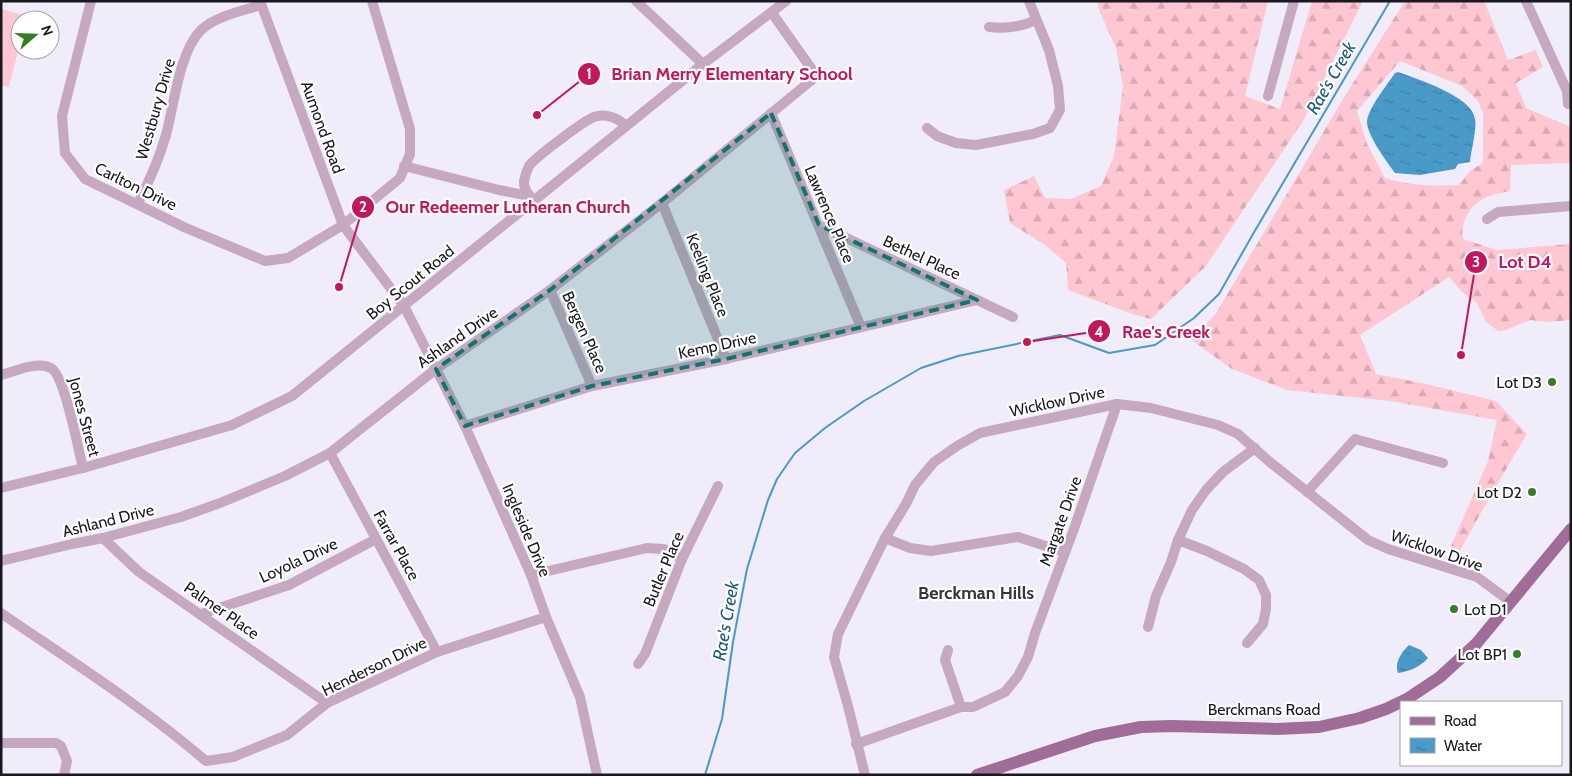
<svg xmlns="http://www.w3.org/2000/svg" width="1572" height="776" viewBox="0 0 1572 776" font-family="Cabin,sans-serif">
<defs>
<pattern id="forest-firs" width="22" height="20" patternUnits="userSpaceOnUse" patternTransform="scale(1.25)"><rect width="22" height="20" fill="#fec7d2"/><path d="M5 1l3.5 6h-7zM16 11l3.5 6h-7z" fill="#d9aab4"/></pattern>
<pattern id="water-ripples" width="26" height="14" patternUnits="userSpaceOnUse" patternTransform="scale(1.25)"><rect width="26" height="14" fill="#499ac8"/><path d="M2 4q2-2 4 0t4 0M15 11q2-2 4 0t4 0" fill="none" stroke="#3c7da2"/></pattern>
</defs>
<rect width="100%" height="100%" fill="#f0ecf9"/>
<!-- forest -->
<g fill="url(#forest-firs)" fill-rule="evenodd">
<path d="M1097 1H1268L1245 96 1280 109 1312 1H1363L1303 121 1206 266 1151 319 1135 315 1068 290 1066 263 1045 245 1010 223 1004 190 1034 176 1045 198 1071 199 1101 186 1114 156 1123 86 1116 48 1099 10Z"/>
<path d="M1405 1H1484L1508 60 1536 50 1543 67 1516 83 1526 108 1571 127V163L1511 165 1510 191C1502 193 1494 194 1487 197 1470 204 1460 222 1463 239L1497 250 1571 244V320L1548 322 1530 320 1506 330 1498 331 1486 322 1477 303 1461 291 1449 277 1360 335 1376 374 1422 383 1496 401 1527 434 1492 493 1457 556 1448 553 1488 461 1497 420 1390 401 1287 390 1232 369 1190 339 1215 315 1343 99ZM1400 61 1462 86 1478 101 1483 114V163L1470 171 1459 185C1432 186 1411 186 1385 178L1367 144 1357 111Z"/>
</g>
<!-- park -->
<path fill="#fec7d2" d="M1 9 27 16 26 20H20V43L9 87 1 85Z"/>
<!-- water -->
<g fill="url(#water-ripples)">
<path d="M1398 72C1419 80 1472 96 1475 119 1477 129 1471 151 1470 162L1458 164 1455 169 1420 175 1395 173C1387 162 1366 134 1367 121 1369 107 1387 85 1395 73Z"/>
<path d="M1409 645 1421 650 1428 658C1420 667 1410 671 1398 673 1394 662 1402 652 1409 645Z"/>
</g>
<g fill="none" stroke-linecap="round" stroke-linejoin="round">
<!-- stream -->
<path stroke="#499ac8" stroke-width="2" d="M705 775 722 719 733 642 747 569 768 500 777 479 795 453 825 428 864 401 921 368 958 356 1060 335 1109 353 1155 345 1194 318 1219 294 1253 234 1390 1"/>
<!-- minor -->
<g stroke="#c6a8c0" stroke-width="10">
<path d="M91 1 62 116 65 153 85 179 186 228 265 261 288 258 343 225 400 178 410 154V129L372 1"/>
<path d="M260 1 343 225 404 306 465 426 531 575 546 617 580 697 597 775"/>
<path d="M636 1 703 64"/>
<path d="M1526 1 1567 91 1568 104"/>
<path d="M989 27C1006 29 1021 27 1036 20"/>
<path d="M1268 96 1294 1"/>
<path d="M771 113 861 327"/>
<path d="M927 128 937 136 956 143 976 145 1033 134 1050 128 1060 110 1058 86 1049 50 1029 1"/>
<path d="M404 166 499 190 530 196"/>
<path d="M533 201C529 195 523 189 524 181 525 176 527 170 529 166 534 158 585 120 594 117 606 113 618 118 626 126"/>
<path d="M138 203C149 182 159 159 166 135 174 106 179 52 201 30 216 16 242 11 261 5"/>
<path d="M662 203 726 359"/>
<path d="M1487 219 1498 212 1571 206"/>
<path d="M819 225 1013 317"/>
<path d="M550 290 592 386"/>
<path d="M1 375C15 371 37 361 51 368 65 376 78 449 83 468"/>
<path d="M465 426 592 386 726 359 977 300"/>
<path d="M330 453 437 652"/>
<path d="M1 488 83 468 232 425 292 396 703 64 786 1"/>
<path d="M1307 492 1355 439 1443 463"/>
<path d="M103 538 139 572 327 703"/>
<path d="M885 538 910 548 931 551 1018 537 1064 552"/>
<path d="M1178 540 1207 551 1244 569 1259 580 1266 595V609L1263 624 1247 643"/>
<path d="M1 561 72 544 103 538 181 517 220 503 285 476 330 453 436 369 550 290 662 203 813 79V71L772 13"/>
<path d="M531 575 647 548 664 549 682 559"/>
<path d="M1 613C71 661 142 706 206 761L233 757 287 735 327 703 437 652 546 617"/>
<path d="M201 614 289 585 376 539"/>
<path d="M1148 627 1156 596 1171 562 1178 540 1192 510 1206 490 1223 472 1255 448"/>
<path d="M948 650 945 660 961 707"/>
<path d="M638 664 645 654 682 559 718 486"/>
<path d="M1 743H56L61 746 67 761 64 775"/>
<path d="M856 744 961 707H973L1005 692 1018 676 1028 657 1035 633 1075 526 1117 404"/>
<path d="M865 775 848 706 834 657 838 634 885 538 906 504 915 485 934 462 957 446 980 433 1117 404 1151 408 1218 425 1238 434 1271 463 1368 540 1388 549 1477 577 1511 602"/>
</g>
<!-- major -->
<path stroke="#a06c98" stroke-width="12" d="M977 775 1095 736 1141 727 1172 726 1277 729 1319 727 1360 718 1386 709 1407 699 1440 677 1476 644 1571 529"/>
</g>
<!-- marked area -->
<path fill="#0f766e" fill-opacity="0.2" stroke="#0f766e" stroke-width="4" stroke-dasharray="10 6" stroke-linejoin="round" d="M771 113 819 225 977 300 726 359 592 386 465 426 436 369 550 290Z"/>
<!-- markers -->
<g fill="#357d22" stroke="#fff" stroke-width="2">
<circle cx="1552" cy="382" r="5"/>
<circle cx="1532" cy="492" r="5"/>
<circle cx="1454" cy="609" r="5"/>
<circle cx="1517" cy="654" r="5"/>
</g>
<g text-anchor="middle" stroke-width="4.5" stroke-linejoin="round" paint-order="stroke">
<!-- street labels -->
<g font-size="16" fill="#19181c" stroke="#fff">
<text transform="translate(155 109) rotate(-74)" y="6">Westbury Drive</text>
<text transform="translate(323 127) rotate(70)" y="6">Aumond Road</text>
<text transform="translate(136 186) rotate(26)" y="6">Carlton Drive</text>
<text transform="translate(830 214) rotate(67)" y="6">Lawrence Place</text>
<text transform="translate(922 257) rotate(25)" y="6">Bethel Place</text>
<text transform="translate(708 275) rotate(68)" y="6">Keeling Place</text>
<text transform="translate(410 282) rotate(-39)" y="6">Boy Scout Road</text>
<text transform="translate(585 332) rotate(66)" y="6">Bergen Place</text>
<text transform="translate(457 337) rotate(-35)" y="6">Ashland Drive</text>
<text transform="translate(717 345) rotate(-12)" y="6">Kemp Drive</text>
<text transform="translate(1057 401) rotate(-12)" y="6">Wicklow Drive</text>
<text transform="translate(85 417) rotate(75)" y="6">Jones Street</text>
<text transform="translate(108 520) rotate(-14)" y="6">Ashland Drive</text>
<text transform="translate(1060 521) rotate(-70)" y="6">Margate Drive</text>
<text transform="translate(527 530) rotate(67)" y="6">Ingleside Drive</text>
<text transform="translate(397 545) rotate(61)" y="6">Farrar Place</text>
<text transform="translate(1437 550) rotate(19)" y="6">Wicklow Drive</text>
<text transform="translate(298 560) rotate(-25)" y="6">Loyola Drive</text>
<text transform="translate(663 569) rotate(-67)" y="6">Butler Place</text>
<text transform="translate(222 610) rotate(35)" y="6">Palmer Place</text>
<text transform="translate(374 666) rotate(-26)" y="6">Henderson Drive</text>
<text x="1264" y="715">Berckmans Road</text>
</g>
<!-- poi labels -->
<g font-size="16" fill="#19181c" stroke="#fff" text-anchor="end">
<text x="1542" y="388">Lot D3</text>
<text x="1522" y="498">Lot D2</text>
<text x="1464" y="615" text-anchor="start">Lot D1</text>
<text x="1507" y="660">Lot BP1</text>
</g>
<!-- water labels -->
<g font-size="18" font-style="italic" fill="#1e5b7b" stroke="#fff">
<text transform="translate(1331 78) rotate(-60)" y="6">Rae's Creek</text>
<text transform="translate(726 621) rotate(-80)" y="6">Rae's Creek</text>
</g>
<!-- neighbourhood labels -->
<g font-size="18" font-weight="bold" fill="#38353f" stroke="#fff">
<text x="976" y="599">Berckman Hills</text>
</g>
</g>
<!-- callouts -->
<path fill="none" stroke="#c2185b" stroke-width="2" d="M537 115L589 74M339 287L363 207M1461 355L1476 262M1027 342L1099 331"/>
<g fill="#c2185b" stroke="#fff" stroke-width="2">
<circle cx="537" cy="115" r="5"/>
<circle cx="339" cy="287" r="5"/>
<circle cx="1461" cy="355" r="5"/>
<circle cx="1027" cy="342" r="5"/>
<circle cx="589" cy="74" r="12"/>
<circle cx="363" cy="207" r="12"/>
<circle cx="1476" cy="262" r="12"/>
<circle cx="1099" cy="331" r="12"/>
</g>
<g font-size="15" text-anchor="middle" font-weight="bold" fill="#fff">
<text x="589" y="79">1</text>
<text x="363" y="212">2</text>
<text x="1476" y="267">3</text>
<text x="1099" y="337">4</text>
</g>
<g font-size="18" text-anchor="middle" font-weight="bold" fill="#c2185b" stroke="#fff" stroke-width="4.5" stroke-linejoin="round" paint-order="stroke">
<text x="732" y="80">Brian Merry Elementary School</text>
<text x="508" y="213">Our Redeemer Lutheran Church</text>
<text x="1525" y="268">Lot D4</text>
<text x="1166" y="338">Rae's Creek</text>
</g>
<!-- border -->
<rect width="1572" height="776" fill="none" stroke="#19181c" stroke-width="5"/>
<!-- legend -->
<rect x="1400" y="701" width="162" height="65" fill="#ffffff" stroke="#a3a3a4"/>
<rect x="1410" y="717" width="25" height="8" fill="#a06c98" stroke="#a3a3a4"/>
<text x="1444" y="726" font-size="15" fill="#19181c">Road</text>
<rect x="1410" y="738" width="25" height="15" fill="url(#water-ripples)" stroke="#a3a3a4"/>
<text x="1444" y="751" font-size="15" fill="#19181c">Water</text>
<!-- north arrow -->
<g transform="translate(35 35) rotate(70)"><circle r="24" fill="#ffffff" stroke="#a3a3a4"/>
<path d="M0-4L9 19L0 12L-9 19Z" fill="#357d22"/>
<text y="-8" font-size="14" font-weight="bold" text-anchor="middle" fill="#19181c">N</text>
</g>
</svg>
